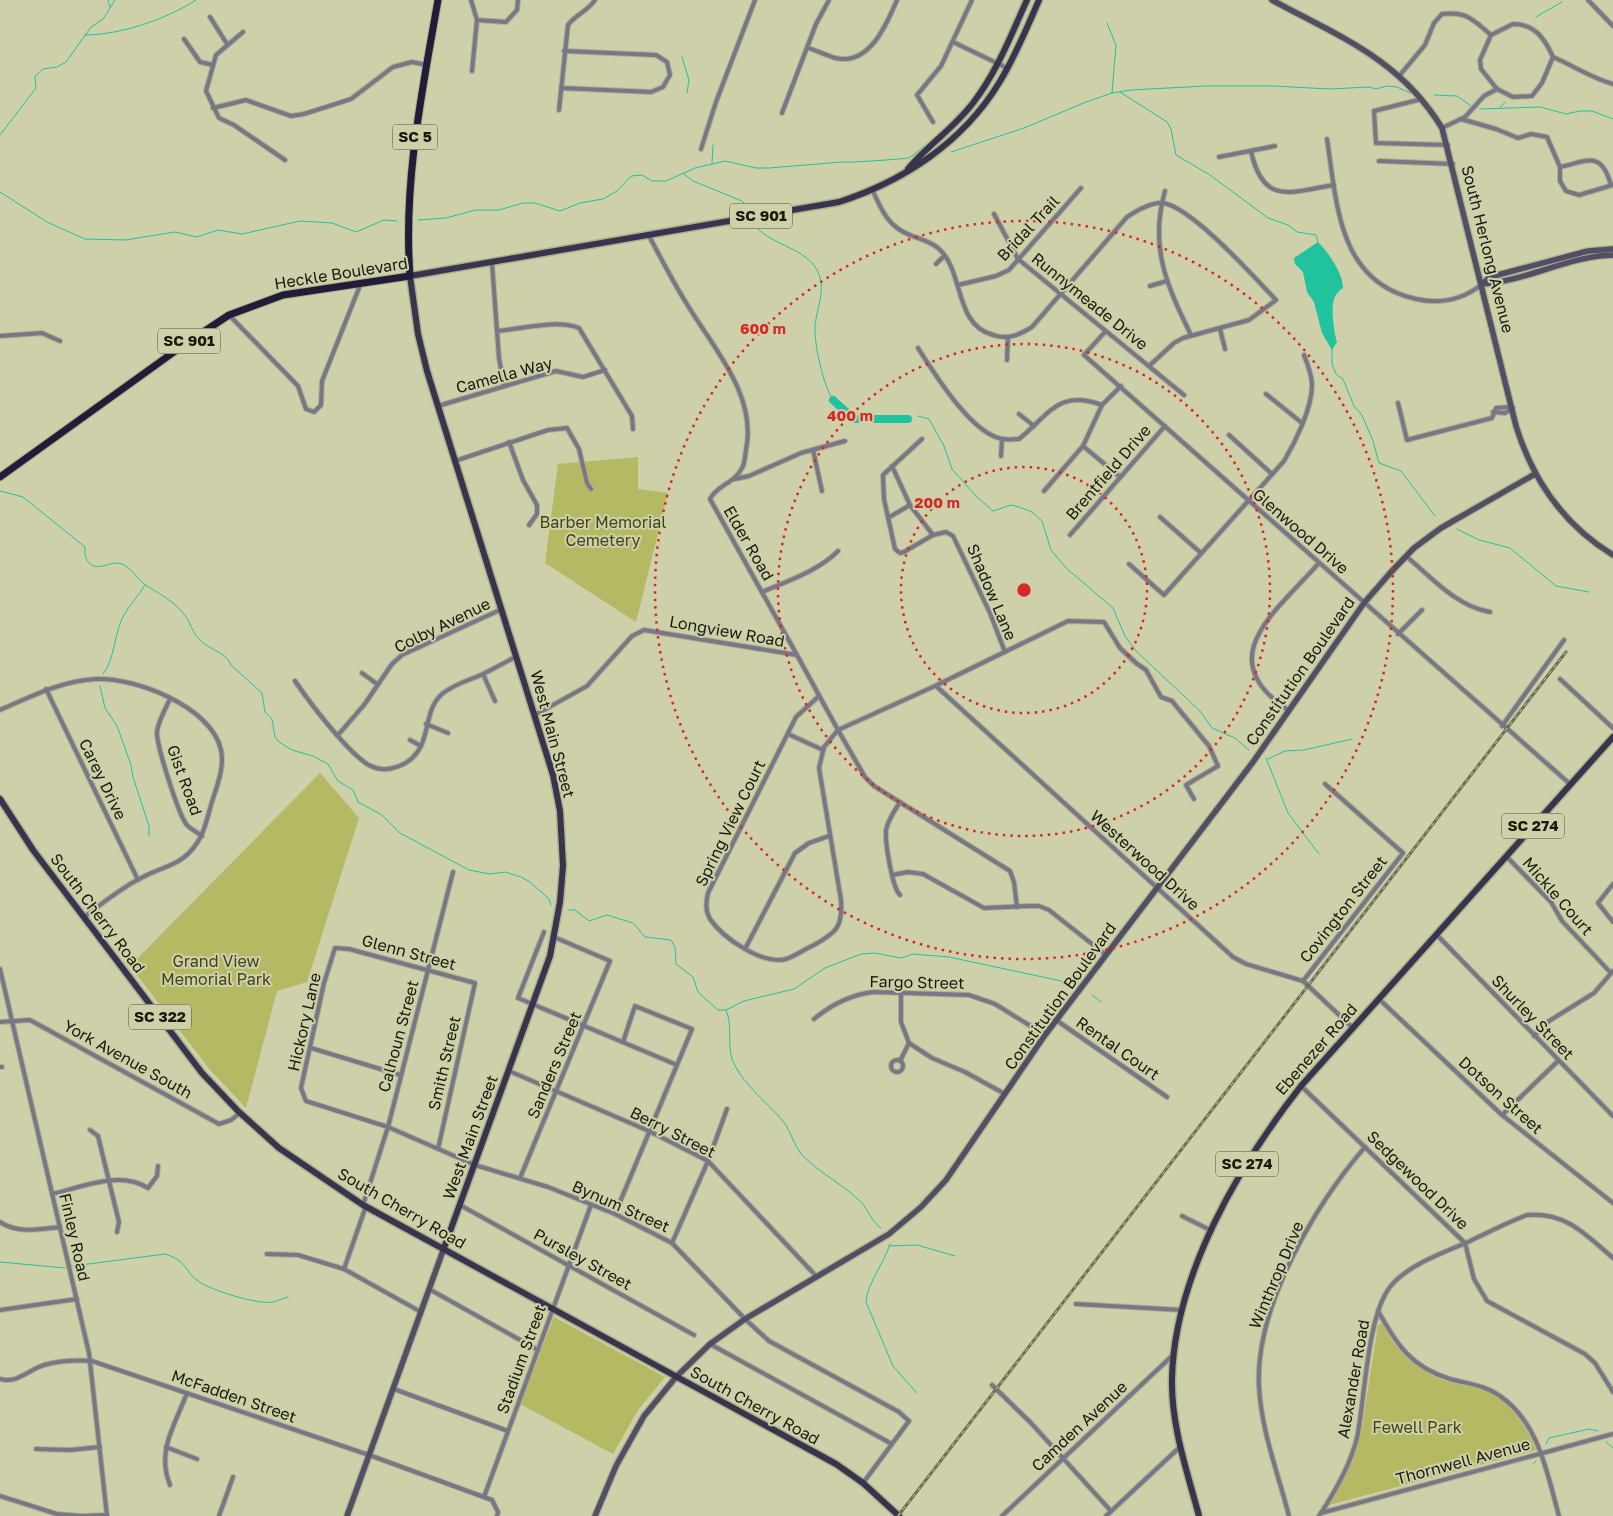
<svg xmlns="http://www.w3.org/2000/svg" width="1613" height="1516" viewBox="0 0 1613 1516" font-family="'Golos Text',sans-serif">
<rect width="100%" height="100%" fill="#cdd0a9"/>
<!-- green -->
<g fill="#b5b964">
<path d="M638 457V489L668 493 636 622 545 563 558 464Z"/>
<path d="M320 773 359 818 307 982 277 991 246 1108 211 1071 130 966Z"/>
<path d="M554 1317 665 1377 638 1410 613 1454 520 1404Z"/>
<path d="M1382 1323C1396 1352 1419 1373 1450 1382 1464 1386 1479 1387 1491 1393 1512 1404 1528 1429 1536 1450L1329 1505 1355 1454 1362 1427 1378 1325Z"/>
</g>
<!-- water -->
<path fill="#20c39d" d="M1318 242C1328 252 1343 273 1343 288 1340 290 1336 294 1335 297 1330 305 1334 333 1337 342L1332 350 1322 333 1314 302 1307 292 1303 272 1295 264 1294 258Z"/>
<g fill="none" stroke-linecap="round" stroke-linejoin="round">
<!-- stream -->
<g stroke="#20c39d" stroke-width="1">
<path d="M108 0 110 7"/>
<path d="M1536 17 1562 2"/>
<path d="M1107 23 1116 45 1112 93"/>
<path d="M85 35C120 35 167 19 196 0"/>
<path d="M682 57 689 80 687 93"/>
<path d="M1120 92 1167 122 1171 129 1176 155 1210 175 1268 218 1288 225 1297 232 1316 235 1318 242"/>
<path d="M1434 95 1457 96 1471 106"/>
<path d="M1500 108 1505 102"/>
<path d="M1480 109 1540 107 1566 114 1580 111H1592L1613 119"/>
<path d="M0 135 36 88 35 76 43 69 57 67 66 62 91 27 103 19 115 0"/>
<path d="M951 152 1024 128 1086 102 1112 93 1131 90 1205 86H1273L1329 89 1369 87 1376 89 1387 86 1397 87 1410 93"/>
<path d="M712 163 713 145"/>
<path d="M684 174 693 181 742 201 748 207"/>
<path d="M0 192 47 222 85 239 125 240 175 232 197 237 218 230 242 234 300 221 332 223 356 232 384 220 397 221"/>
<path d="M418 220 446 218 476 210H499L523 203H535L560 211 580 203 603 199 617 191 631 176 642 175 652 181H666L695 168 725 161 756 168H769L842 162C848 163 903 159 908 158 913 156 919 150 924 146"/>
<path d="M757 228C773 245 806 249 817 270 827 289 817 306 815 326 814 344 823 385 833 400"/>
<path d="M1332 350V364L1336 374 1343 379 1354 406 1362 415 1373 441 1379 463 1401 471 1435 516"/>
<path d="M918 416 929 419 944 446 952 469 976 496 993 511 1011 505 1019 507 1032 512 1042 521 1051 550 1066 568 1113 608 1125 636 1136 651 1200 711 1212 728 1235 738 1249 750"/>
<path d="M908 419H911"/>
<path d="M0 491 23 497 85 547C84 555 86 563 94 566 104 569 113 559 124 565 133 570 138 580 147 586 160 594 173 601 183 613 191 622 192 634 202 642 211 650 227 653 231 665L262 693 265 712 272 719 275 737 279 742 292 750 313 756 328 764 338 781 353 790 358 802 382 815 400 833 469 870 490 874 505 872 521 877 530 882 549 899 551 905"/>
<path d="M1457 529 1479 540 1510 548 1556 586 1589 592"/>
<path d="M103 674C115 660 114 632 124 615 130 604 139 596 145 585"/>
<path d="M100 686 105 708 117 726 131 765 133 777 149 826V836"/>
<path d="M1266 758 1288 813 1319 854"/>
<path d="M1268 759 1285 751 1304 750 1352 739"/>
<path d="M569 910H575L589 921 607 915 633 923 645 937 671 940 675 947 676 964 693 977 698 992 718 1010H726L744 1001 794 989 825 968 861 954 874 953 901 958 913 954 949 957 1066 982"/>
<path d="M1092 995 1101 1002"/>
<path d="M726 1010C733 1026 727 1043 732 1059 741 1083 767 1102 783 1121 791 1131 794 1147 804 1157 821 1174 844 1185 861 1202 868 1209 872 1223 881 1228"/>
<path d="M890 1244C884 1264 868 1281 866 1302L893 1366 917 1393"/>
<path d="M890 1246 917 1245 955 1256"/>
<path d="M0 1262 65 1268"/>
<path d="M73 1266 165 1254C189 1262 183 1270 198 1281 210 1290 258 1305 273 1302 278 1301 283 1298 288 1297"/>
<path d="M1606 1442 1613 1448"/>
<path d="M1546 1444 1549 1438 1589 1429 1598 1431"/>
<path d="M1533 1464 1536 1461"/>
</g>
<!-- river -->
<path stroke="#20c39d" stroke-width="8" d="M833 400 854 419H908"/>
<defs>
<g id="street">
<path d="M471 0 477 20 472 71"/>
<path d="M1588 0 1613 26"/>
<path d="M210 17 227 44"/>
<path d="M477 20 506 22 517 10 518 0"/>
<path d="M1513 24C1535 24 1545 39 1553 57L1542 83 1532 96 1513 97 1497 89 1481 69 1480 60 1491 35Z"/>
<path d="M243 32 216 55 206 91 219 118 234 125 285 160"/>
<path d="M184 39 200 62 213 65"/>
<path d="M953 42 1007 68"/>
<path d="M809 48C817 51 826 55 835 58 869 66 886 26 897 0"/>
<path d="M1553 57C1574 66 1591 78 1613 84"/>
<path d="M1400 75 1425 45 1434 23 1442 14C1467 11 1473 20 1491 35"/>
<path d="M561 88 651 92 663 87 670 75 667 62 656 55 564 51"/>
<path d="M1422 99 1374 111 1376 143 1448 145"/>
<path d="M213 108 246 100 291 116 304 114 351 99 393 67 412 62 427 65"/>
<path d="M559 110 568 25C575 15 588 11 595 0"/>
<path d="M782 113 816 24 829 0"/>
<path d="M1461 119 1496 129 1518 138 1531 134 1547 137 1560 167V181L1566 191 1579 195 1613 185"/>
<path d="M933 122 917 95 941 66 972 0"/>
<path d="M1442 128 1465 117 1484 96 1497 89"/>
<path d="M1327 139C1337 204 1338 282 1416 299 1439 304 1462 300 1481 285"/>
<path d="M701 149 716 102 755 0"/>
<path d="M1251 151C1263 206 1290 192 1334 185"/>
<path d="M1219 157 1275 146"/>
<path d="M1379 161 1453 164"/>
<path d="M1560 167C1588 161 1601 150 1611 185"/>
<path d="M872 189C881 209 888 227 910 235 919 239 930 241 938 248 965 271 953 324 993 335 1008 340 1019 335 1032 327L1127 217C1136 211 1150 202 1162 203 1190 205 1255 278 1276 300L1249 320 1183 338 1174 343 1149 366"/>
<path d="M1165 191C1149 247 1167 286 1191 335"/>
<path d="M994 214 1018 259 1184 395"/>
<path d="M649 236C662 260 675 286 690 309 716 351 757 397 746 450 745 455 745 463 742 468 735 483 717 485 710 499L797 655"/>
<path d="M492 263 499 358 504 386"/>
<path d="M936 264 944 256"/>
<path d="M958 285 996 276 1009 270 1081 188"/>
<path d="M1150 286 1167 281"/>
<path d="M229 315 298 386 306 409 314 412 321 405 322 381 361 283"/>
<path d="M1220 329 1225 349"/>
<path d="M497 331C521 329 557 319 579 328L632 416 633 429"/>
<path d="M1105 332 1084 355 1570 784"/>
<path d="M0 336 42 333 60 341"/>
<path d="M918 348C934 373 972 435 1003 439 1008 440 1014 439 1019 439 1050 414 1058 389 1102 405"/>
<path d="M1007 360 1008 337"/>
<path d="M1266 394 1302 423"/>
<path d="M1398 403 1407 440 1492 418 1496 408 1511 407"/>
<path d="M438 406 556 371 583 377 605 370"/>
<path d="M1493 412 1505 413 1513 408"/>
<path d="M1019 414 1034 426"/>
<path d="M1229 435 1272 474"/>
<path d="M922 439 883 475 884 499 895 549 900 553 904 552 933 535 946 532 953 536 990 613 1005 652"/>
<path d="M509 442 523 480 537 505V514L529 525"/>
<path d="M1083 446 1120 477"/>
<path d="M813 450 822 491"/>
<path d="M1001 456 1002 439"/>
<path d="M455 461 548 430 567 428 579 449 587 483 591 489"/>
<path d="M892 466 910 505 933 535"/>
<path d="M735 479 749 476 801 453 845 441"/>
<path d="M1044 491 1083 446 1102 405 1121 386"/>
<path d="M1160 517 1201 553"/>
<path d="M888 518 910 505"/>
<path d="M1070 535 1165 426"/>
<path d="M1406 556C1432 578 1456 606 1490 612"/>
<path d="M1129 564 1164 595 1284 461C1296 441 1312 408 1312 385 1312 375 1308 365 1304 355"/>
<path d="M762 592C788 581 818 571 838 551"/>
<path d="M1398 634 1422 610"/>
<path d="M362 673 377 684"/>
<path d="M483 674 495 701"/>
<path d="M1560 679 1613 728"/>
<path d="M295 681C310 703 345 749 367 764 386 776 412 765 421 746 429 729 427 707 442 694 454 684 470 680 483 674 495 668 506 662 517 656"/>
<path d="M936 686 1233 957 1246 964 1303 981 1353 1028"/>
<path d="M46 689 138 880"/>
<path d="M819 696 796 717 708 893C706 902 705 910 710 919 723 938 762 965 786 959 795 956 805 949 814 945 836 933 843 927 841 900L819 768 824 747 838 730 865 777 874 786 1010 871 1014 882 1017 907"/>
<path d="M170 699C165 709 159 720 157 731 156 745 178 812 186 824 190 829 197 832 202 836"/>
<path d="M0 710C32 696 61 681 96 679 135 677 212 707 221 750 225 768 216 788 211 805 207 819 204 835 194 847 181 865 162 867 143 877 122 887 103 903 84 917"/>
<path d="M1288 710C1210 658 1276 612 1318 564"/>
<path d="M535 715 587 686 632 636 644 630 797 655 838 730 935 686 1068 621 1104 622 1120 648 1136 663 1146 670 1161 697 1172 701 1209 746 1218 766 1186 785 1194 799"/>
<path d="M426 724 448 733"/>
<path d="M1502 726 1564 640"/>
<path d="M788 734 823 750"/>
<path d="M338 735 364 705 392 664 402 655 502 609"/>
<path d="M410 740 421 746"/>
<path d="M900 802C895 810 888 820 886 830 885 843 892 887 900 895"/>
<path d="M1506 856 1551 902 1562 921 1611 973"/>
<path d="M892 875 908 872 923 874 984 908 1030 906H1039L1049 910 1106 955"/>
<path d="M1613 884 1598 903 1613 922"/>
<path d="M544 932 518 998 677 1065"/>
<path d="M1436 934 1613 1116"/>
<path d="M745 949 795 853 809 843 829 836"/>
<path d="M0 969 89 1353 107 1516"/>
<path d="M1303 981 1403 853 1325 784"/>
<path d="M901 993V1022L909 1043 932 1058 965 1072 1005 1094"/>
<path d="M1379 999 1502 1115 1613 1203"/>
<path d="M814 1019C832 1004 850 995 873 992L969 995 995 1004 1045 1035"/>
<path d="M1056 1020 1167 1097"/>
<path d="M0 1022 30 1020 219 1124 231 1120 240 1113"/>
<path d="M1534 1036 1549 1021 1594 993 1613 971"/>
<path d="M311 1048 400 1075"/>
<circle cx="897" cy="1066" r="6"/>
<path d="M900 1061 909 1043"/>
<path d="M0 1067H2"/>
<path d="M509 1071 649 1131 708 1161 817 1277"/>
<path d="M1301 1086 1465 1243 1474 1279 1487 1301 1585 1354 1595 1363 1613 1392"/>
<path d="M1502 1115 1558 1061"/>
<path d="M90 1130 98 1136 119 1222 117 1232"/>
<path d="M438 1149 475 983 349 949 335 948 324 983 301 1088 306 1101 388 1127 475 1165 548 1187 615 1214 672 1243 745 1319 769 1341 899 1412 909 1421 863 1483"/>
<path d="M520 1178 610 961 554 937"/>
<path d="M52 1194C83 1187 120 1170 148 1188L157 1176 158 1166"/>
<path d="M363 1205 388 1127 453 872"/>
<path d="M460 1205 694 1335"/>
<path d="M615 1214 692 1029 635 1006 623 1042"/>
<path d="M1182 1216 1212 1231"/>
<path d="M0 1222C17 1234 40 1229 60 1227"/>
<path d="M672 1243 708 1161 727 1109"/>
<path d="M267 1254 298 1255 344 1269 421 1312"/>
<path d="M344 1269 366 1206"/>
<path d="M429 1289 538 1350"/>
<path d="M1076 1304 1182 1310"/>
<path d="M0 1310 77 1299"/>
<path d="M1378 1311C1397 1345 1411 1367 1450 1379 1468 1384 1485 1385 1500 1396 1539 1423 1547 1473 1559 1516"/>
<path d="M710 1344 892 1444"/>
<path d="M0 1379C17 1384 28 1370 44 1365 59 1361 76 1360 92 1361L369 1455 492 1500 498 1512 497 1516"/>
<path d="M992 1385 1031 1423 1111 1511"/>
<path d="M394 1389 508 1431"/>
<path d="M166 1447 197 1459"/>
<path d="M36 1449 70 1450 100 1447"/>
<path d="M170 1485C156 1451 175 1425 187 1393"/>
<path d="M0 1496 57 1514 81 1516"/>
<path d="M484 1497 591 1205"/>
<path d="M1321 1513 1613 1434"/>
<path d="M82 1516 107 1515"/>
<path d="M219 1516 233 1477"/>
<path d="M1002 1516 1173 1355"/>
<path d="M1106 1516 1181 1446"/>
<path d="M1289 1516C1278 1473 1261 1430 1259 1386 1255 1307 1315 1205 1365 1147"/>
<path d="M1319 1516C1335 1492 1350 1466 1357 1438 1365 1399 1367 1316 1390 1287 1406 1266 1444 1252 1468 1242 1487 1233 1506 1223 1527 1215 1566 1212 1585 1234 1613 1258"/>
</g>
<g id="secondary">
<path d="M1272 0C1340 37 1400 59 1442 128L1516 426C1533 481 1564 525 1613 555"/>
<path d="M1482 284 1490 277 1588 251 1613 249"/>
<path d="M1482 284C1527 281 1568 256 1613 255"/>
<path d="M347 1516 444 1248"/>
<path d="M595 1516 616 1466 644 1416 676 1377 710 1344 745 1319 889 1234 921 1207 946 1180 1045 1035 1253 762 1364 603 1391 572 1414 548 1441 528 1535 474"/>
</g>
<g id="primary">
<path d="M908 169C928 145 954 128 973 103 997 72 1011 35 1027 0"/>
<path d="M0 799 33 850 202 1073 238 1111 279 1148 363 1205 836 1464 863 1483 899 1516"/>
<path d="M444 1248 550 956 560 902 563 866 560 811 553 775 427 371 418 334 410 276 839 202C904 181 963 142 999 83 1015 57 1027 28 1039 0"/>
<path d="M1199 1516C1187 1471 1171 1425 1172 1379 1174 1276 1239 1165 1301 1086L1613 737"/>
</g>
<path id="highway" d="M0 477 185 344 229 315 283 295 410 276C403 183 422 92 438 0"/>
</defs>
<!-- street casing -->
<use href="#street" stroke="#adaf8d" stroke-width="6"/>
<!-- secondary casing -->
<use href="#secondary" stroke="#adaf8d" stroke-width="8"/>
<!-- primary casing -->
<use href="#primary" stroke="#adaf8d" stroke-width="9"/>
<!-- highway casing -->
<use href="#highway" stroke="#adaf8d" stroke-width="9"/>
<!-- street -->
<use href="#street" stroke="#797787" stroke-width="4"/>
<!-- secondary -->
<use href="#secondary" stroke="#524f65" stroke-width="5.5"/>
<!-- primary -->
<use href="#primary" stroke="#38344d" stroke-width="6"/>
<!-- highway -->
<use href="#highway" stroke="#221c38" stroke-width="7"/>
<defs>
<path id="rail" d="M898 1516 1566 652"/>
</defs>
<!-- rail casing -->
<use href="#rail" stroke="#6b6d54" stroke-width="3"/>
<!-- rail -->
<use href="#rail" stroke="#cdd0a9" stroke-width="1" stroke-dasharray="4" stroke-linecap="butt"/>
</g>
<!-- distance rings -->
<g fill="none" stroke="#d62828" stroke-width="2.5" stroke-dasharray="2.5 5">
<circle cx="1024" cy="590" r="123"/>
<circle cx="1024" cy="590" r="246"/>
<circle cx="1024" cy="590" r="369"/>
</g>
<g text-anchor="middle" stroke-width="4" stroke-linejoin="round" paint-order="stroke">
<!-- shield labels -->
<g fill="#cdd0a9" stroke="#50513c" stroke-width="1">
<rect x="392.5" y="124.5" width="45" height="25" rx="4"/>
<rect x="730" y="203.5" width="62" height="25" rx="4"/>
<rect x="158" y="328.5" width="62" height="25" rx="4"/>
<rect x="1502" y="813.5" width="62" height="25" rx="4"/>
<rect x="129" y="1004.5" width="62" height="25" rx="4"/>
<rect x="1216" y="1151.5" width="62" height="25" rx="4"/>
</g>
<g font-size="15" font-weight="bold" fill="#1a1b0d">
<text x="415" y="142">SC 5</text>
<text x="761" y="221">SC 901</text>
<text x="189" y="346">SC 901</text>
<text x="1533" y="831">SC 274</text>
<text x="160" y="1022">SC 322</text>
<text x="1247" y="1169">SC 274</text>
</g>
<!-- street labels -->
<g font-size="16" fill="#1a1b0d" stroke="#cdd0a9">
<text transform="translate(1028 228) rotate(-47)" y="6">Bridal Trail</text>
<text transform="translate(1488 249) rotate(76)" y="6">South Herlong Avenue</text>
<text transform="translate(341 273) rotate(-9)" y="6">Heckle Boulevard</text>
<text transform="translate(1090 301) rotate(39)" y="6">Runnymeade Drive</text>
<text transform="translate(504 375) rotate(-15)" y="6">Camella Way</text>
<text transform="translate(1108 472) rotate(-49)" y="6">Brentfield Drive</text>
<text transform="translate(1301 531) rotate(41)" y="6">Glenwood Drive</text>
<text transform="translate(749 543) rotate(60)" y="6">Elder Road</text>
<text transform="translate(992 592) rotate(67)" y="6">Shadow Lane</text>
<text transform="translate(442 625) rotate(-26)" y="6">Colby Avenue</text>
<text transform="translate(727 631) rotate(10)" y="6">Longview Road</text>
<text transform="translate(1300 671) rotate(-55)" y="6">Constitution Boulevard</text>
<text transform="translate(553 734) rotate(75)" y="6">West Main Street</text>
<text transform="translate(103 779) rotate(64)" y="6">Carey Drive</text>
<text transform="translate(185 780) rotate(70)" y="6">Gist Road</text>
<text transform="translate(730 823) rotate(-64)" y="6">Spring View Court</text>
<text transform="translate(1145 860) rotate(42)" y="6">Westerwood Drive</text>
<text transform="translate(1558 896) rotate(49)" y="6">Mickle Court</text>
<text transform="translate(1343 909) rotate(-52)" y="6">Covington Street</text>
<text transform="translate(98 913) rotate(53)" y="6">South Cherry Road</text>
<text transform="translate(409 952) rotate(15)" y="6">Glenn Street</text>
<text transform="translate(917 982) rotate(1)" y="6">Fargo Street</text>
<text transform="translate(1060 996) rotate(-54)" y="6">Constitution Boulevard</text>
<text transform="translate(1533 1017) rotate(46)" y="6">Shurley Street</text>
<text transform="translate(304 1022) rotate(-77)" y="6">Hickory Lane</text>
<text transform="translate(398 1036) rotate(-75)" y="6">Calhoun Street</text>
<text transform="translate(1118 1048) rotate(35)" y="6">Rental Court</text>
<text transform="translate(1316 1049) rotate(-49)" y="6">Ebenezer Road</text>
<text transform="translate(128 1059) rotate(29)" y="6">York Avenue South</text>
<text transform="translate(444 1063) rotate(-77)" y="6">Smith Street</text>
<text transform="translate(554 1065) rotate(-67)" y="6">Sanders Street</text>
<text transform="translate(1501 1095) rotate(42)" y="6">Dotson Street</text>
<text transform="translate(673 1132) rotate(27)" y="6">Berry Street</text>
<text transform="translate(470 1137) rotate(-70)" y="6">West Main Street</text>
<text transform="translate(1418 1180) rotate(44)" y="6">Sedgewood Drive</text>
<text transform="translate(621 1206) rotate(24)" y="6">Bynum Street</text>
<text transform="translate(402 1208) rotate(30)" y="6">South Cherry Road</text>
<text transform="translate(75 1237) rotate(77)" y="6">Finley Road</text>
<text transform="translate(583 1259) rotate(29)" y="6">Pursley Street</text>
<text transform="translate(1276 1275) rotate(-67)" y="6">Winthrop Drive</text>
<text transform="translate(521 1359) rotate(-70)" y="6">Stadium Street</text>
<text transform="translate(1353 1379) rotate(-80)" y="6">Alexander Road</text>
<text transform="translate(234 1396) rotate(19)" y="6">McFadden Street</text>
<text transform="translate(755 1405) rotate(29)" y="6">South Cherry Road</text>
<text transform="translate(1079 1426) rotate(-43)" y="6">Camden Avenue</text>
<text transform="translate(1463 1461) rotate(-15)" y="6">Thornwell Avenue</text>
</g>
<!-- park labels -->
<g font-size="16" fill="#424416" stroke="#cdd0a9">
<text x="603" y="528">Barber Memorial<tspan x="603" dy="18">Cemetery</tspan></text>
<text x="216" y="967">Grand View<tspan x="216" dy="18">Memorial Park</tspan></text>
<text x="1417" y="1433">Fewell Park</text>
</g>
</g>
<circle cx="1024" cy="590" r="8" fill="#d62828" stroke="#cdd0a9" stroke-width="2.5"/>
<g font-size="15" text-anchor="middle" font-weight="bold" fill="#d62828" stroke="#cdd0a9" stroke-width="4" stroke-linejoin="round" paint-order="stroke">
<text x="763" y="334">600 m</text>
<text x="850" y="421">400 m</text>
<text x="937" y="508">200 m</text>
</g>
</svg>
